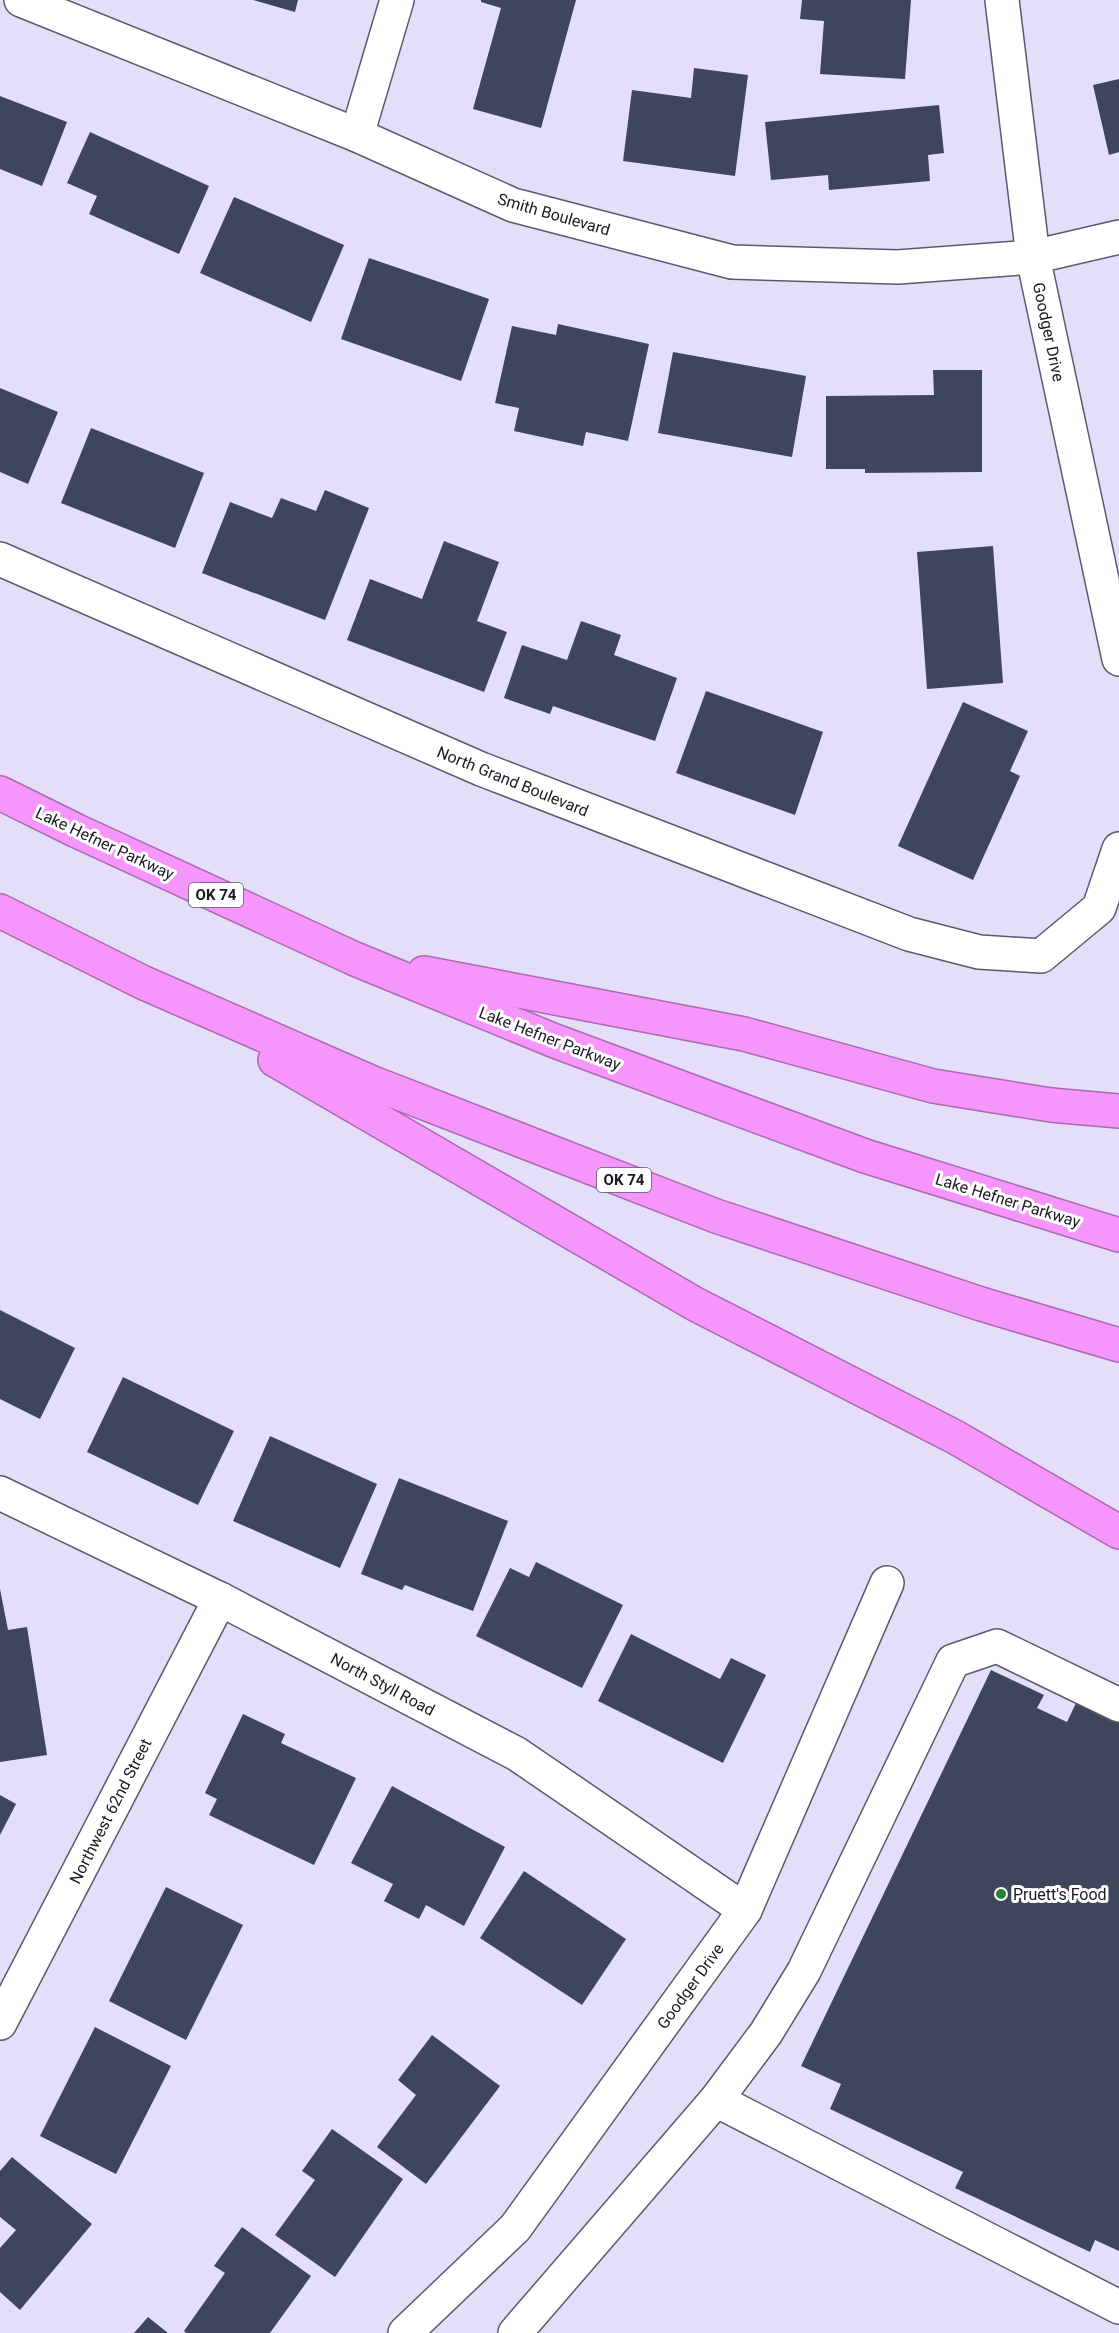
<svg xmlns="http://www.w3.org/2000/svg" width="1119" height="2333" viewBox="0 0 1119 2333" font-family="Roboto,sans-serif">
<rect width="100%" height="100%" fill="#e4def9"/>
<!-- building -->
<g fill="#3d465a">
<path d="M253 0H298L295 12Z"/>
<path d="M481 0H576L541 128 473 109 501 8 481 2Z"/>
<path d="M802 0H911L905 79 820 74 824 21 800 19Z"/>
<path d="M694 68 748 75 735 176 623 161 632 90 691 98Z"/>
<path d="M1119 79V152L1109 155 1093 85Z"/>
<path d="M0 96 67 122 42 186 0 169Z"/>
<path d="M939 105 944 153 928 155 930 181 829 190 828 175 771 180 765 122Z"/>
<path d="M90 132 209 186 179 254 89 214 97 196 67 183Z"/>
<path d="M234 197 344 245 311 322 200 273Z"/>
<path d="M369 258 489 299 461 381 341 339Z"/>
<path d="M558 324 649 344 628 441 586 432 583 446 514 431 519 408 495 403 512 326 556 335Z"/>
<path d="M673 352 806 376 792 457 658 433Z"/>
<path d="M933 370H982V472L865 473V469H826V396L934 395Z"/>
<path d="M0 388 58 412 28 484 0 472Z"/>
<path d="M91 428 204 473 175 548 61 503Z"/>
<path d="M325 490 369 508 325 620 202 573 230 502 272 518 281 498 316 511Z"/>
<path d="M444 541 499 562 477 621 507 632 484 692 347 640 370 579 422 599Z"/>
<path d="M993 546 1003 683 927 689 917 552Z"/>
<path d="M581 621 621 635 614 655 677 678 655 741 553 706 550 714 504 698 522 645 567 660Z"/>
<path d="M706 691 823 732 795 815 676 773Z"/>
<path d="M963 702 1028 731 1010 771 1020 776 973 880 898 846Z"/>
<path d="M0 1310 75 1348 40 1419 0 1399Z"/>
<path d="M123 1377 234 1431 198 1505 87 1452Z"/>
<path d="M270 1436 377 1484 340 1568 233 1521Z"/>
<path d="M399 1478 508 1521 473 1611 405 1585 402 1590 361 1574Z"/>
<path d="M536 1562 623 1605 582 1688 476 1636 510 1568 529 1577Z"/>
<path d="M0 1589 8 1630 27 1627 47 1755 0 1762Z"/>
<path d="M631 1634 720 1679 731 1658 766 1675 723 1763 598 1701Z"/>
<path d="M991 1670 1044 1695 1037 1708 1067 1722 1076 1703 1119 1722V2251L1095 2240 1090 2252 955 2188 963 2172 830 2109 841 2084 801 2066Z"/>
<path d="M243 1714 285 1734 281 1743 356 1778 314 1865 209 1815 217 1799 205 1793Z"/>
<path d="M392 1786 505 1847 464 1926 426 1905 419 1919 384 1901 393 1884 351 1863Z"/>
<path d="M0 1795 16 1804 0 1835Z"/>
<path d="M524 1871 626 1939 582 2005 480 1938Z"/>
<path d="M166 1887 243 1925 186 2040 109 2001Z"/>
<path d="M95 2027 171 2066 116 2174 40 2136Z"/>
<path d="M432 2035 500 2086 426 2184 377 2147 416 2095 398 2080Z"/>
<path d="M332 2129 403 2179 335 2277 275 2235 315 2180 302 2171Z"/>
<path d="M12 2157 92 2224 20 2310 0 2292V2248L16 2230 0 2217V2171Z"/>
<path d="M242 2227 311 2276 270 2333H186L184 2331 225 2273 214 2266Z"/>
<path d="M148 2317 168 2333H134Z"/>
</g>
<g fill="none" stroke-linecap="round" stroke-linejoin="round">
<defs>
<g id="minor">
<path d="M21 0 357 135 513 205 732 262 898 267 1033 257 1119 237"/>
<path d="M1002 0 1033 257 1119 659"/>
<path d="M357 135 397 0"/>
<path d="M0 559 481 769 909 934 979 952 1041 956 1099 908 1119 849"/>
<path d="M0 1493 220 1599 517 1754 745 1910"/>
<path d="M0 2023 220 1599"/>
<path d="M716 2100 766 2033 804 1971 953 1661 997 1646 1119 1705"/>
<path d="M405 2333 515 2228 745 1910 887 1583"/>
<path d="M515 2333 716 2100 1119 2307"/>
</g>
<g id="highway">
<path d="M0 793 77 831 355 959 555 1041 865 1156 1119 1235"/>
<path d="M0 911 142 982 373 1083 716 1216 981 1304 1119 1345"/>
<path d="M424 973 744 1034 933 1086 1051 1105 1119 1111"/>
<path d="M275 1060 695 1304 955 1437 1119 1532"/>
</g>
</defs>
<!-- minor casing -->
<use href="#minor" stroke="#5d586e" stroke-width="36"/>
<!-- highway casing -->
<use href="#highway" stroke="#a96aaf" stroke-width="36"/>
<!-- minor -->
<use href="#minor" stroke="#fff" stroke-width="33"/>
<!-- highway -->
<use href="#highway" stroke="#f695fb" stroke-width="33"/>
</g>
<!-- markers -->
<circle fill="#2a8231" stroke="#fff" stroke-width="2" cx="1001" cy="1894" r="6"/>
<g text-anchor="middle" stroke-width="6" stroke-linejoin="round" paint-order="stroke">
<!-- shield labels -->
<g fill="#fff" stroke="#5f5e64" stroke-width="1.5">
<rect x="189" y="883" width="54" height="24" rx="4.5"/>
<rect x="597" y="1168" width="54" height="24" rx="4.5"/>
</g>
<g font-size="15" font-weight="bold" fill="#1b1922">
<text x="216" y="900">OK 74</text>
<text x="624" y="1185">OK 74</text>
</g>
<!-- street labels -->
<g font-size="16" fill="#1b1922" stroke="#fff">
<text transform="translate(554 214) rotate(16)" y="6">Smith Boulevard</text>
<text transform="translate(1049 332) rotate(78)" y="6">Goodger Drive</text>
<text transform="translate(513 781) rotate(22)" y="6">North Grand Boulevard</text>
<text transform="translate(105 843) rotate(25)" y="6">Lake Hefner Parkway</text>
<text transform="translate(550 1038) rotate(21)" y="6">Lake Hefner Parkway</text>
<text transform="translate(1008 1200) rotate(17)" y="6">Lake Hefner Parkway</text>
<text transform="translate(383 1684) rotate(28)" y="6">North Styll Road</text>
<text transform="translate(110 1811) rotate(-63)" y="6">Northwest 62nd Street</text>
<text transform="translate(690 1986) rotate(-54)" y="6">Goodger Drive</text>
</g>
<!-- poi labels -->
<g font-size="16" fill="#1b1922" stroke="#fff" text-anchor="start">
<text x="1013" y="1900">Pruett's Food</text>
</g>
</g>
</svg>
